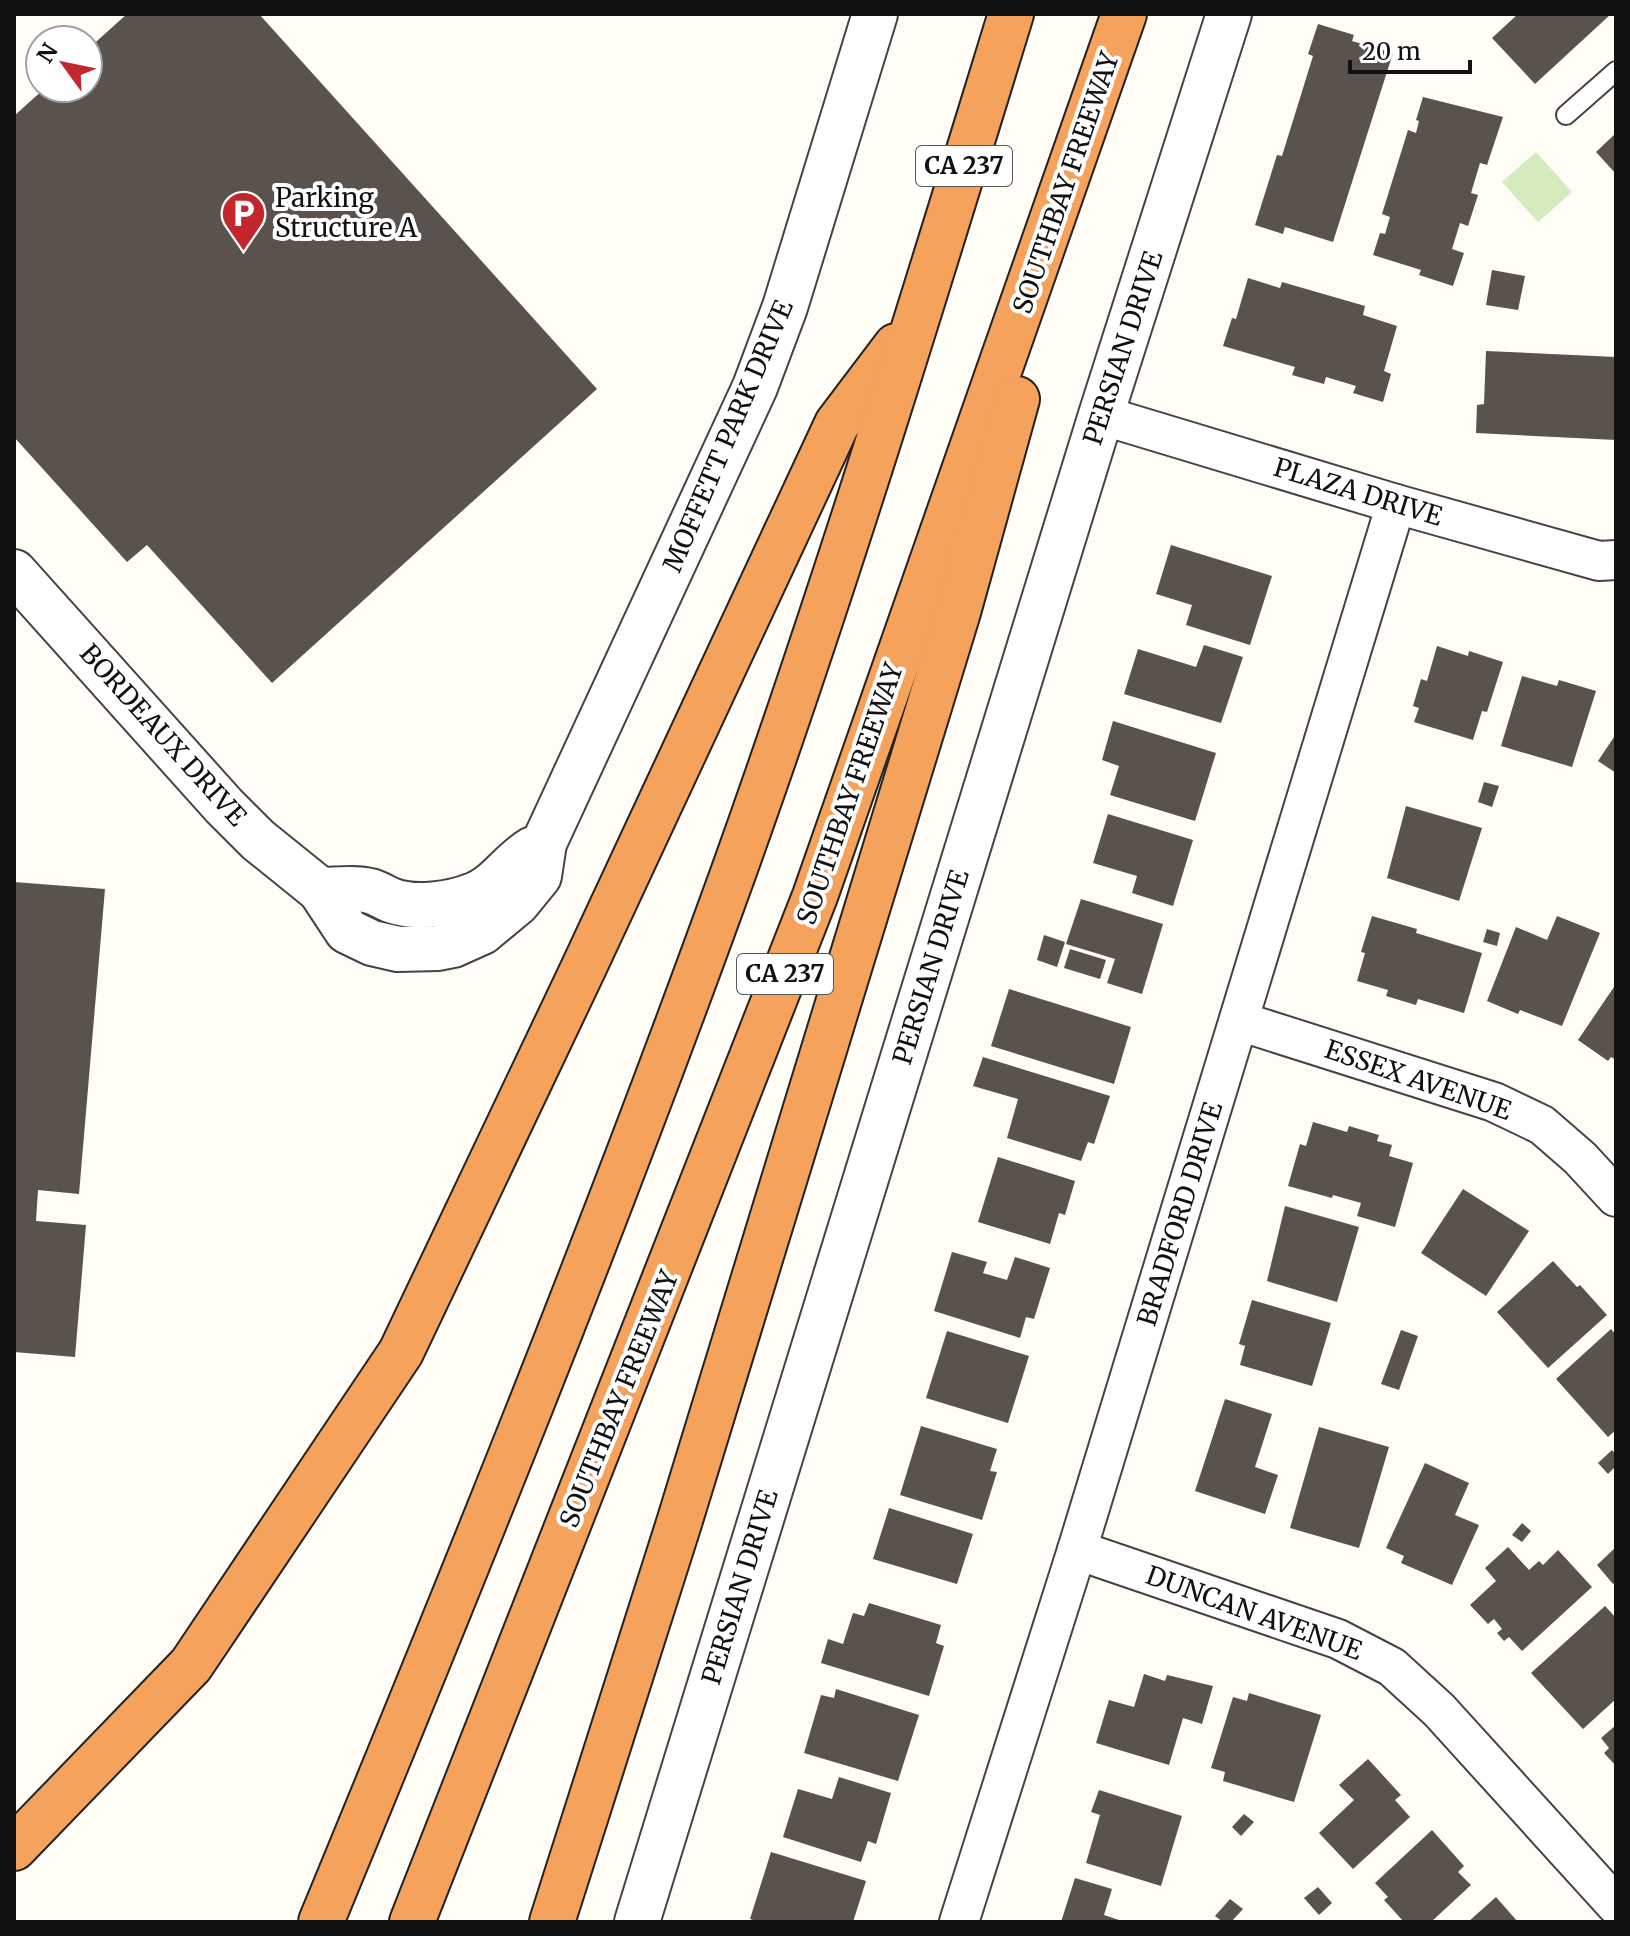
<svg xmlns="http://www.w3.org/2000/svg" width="1630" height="1936" viewBox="0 0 1630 1936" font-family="Merriweather,serif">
<rect width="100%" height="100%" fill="#fffdf5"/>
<!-- green -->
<path fill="#d5ebbd" d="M1536 152 1572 192 1538 222 1502 182Z"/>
<!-- building -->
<g fill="#5a524d">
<path d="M127 14H259L597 389 272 683 147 545 127 562 14 437V116L45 88H88V49Z"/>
<path d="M1518 14H1611L1535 84 1492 38Z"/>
<path d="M1318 24 1354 35 1352 41 1393 53 1333 242 1285 227 1283 234 1255 225 1277 155 1282 156 1313 56 1308 54Z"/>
<path d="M1423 97 1503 117 1487 165 1480 163 1471 193 1478 195 1468 226 1460 223 1452 249 1464 253 1453 286 1419 275 1421 270 1373 255 1380 233 1385 234 1390 217 1382 214 1408 130 1416 133 1419 121 1416 120Z"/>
<path d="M1616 133V174L1596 152Z"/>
<path d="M1492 270 1525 276 1518 310 1486 305Z"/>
<path d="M1248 278 1280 288 1282 282 1365 306 1363 315 1397 326 1384 371 1391 374 1383 402 1353 393 1356 386 1326 377 1324 384 1292 375 1295 367 1223 346 1232 318 1236 319Z"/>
<path d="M1486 351 1616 357V440L1476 433 1477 405 1484 404Z"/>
<path d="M1171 545 1272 576 1250 645 1186 625 1192 605 1156 594Z"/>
<path d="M1204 645 1243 657 1221 723 1124 694 1138 649 1196 667Z"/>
<path d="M1437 646 1468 656 1469 651 1503 662 1487 712 1482 711 1473 740 1414 722 1419 708 1413 706 1421 679 1427 681Z"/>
<path d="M1522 676 1557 686 1559 680 1596 691 1572 767 1501 746Z"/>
<path d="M1113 721 1216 753 1195 821 1110 795 1119 766 1102 760Z"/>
<path d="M1616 734V773L1598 761Z"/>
<path d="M1484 782 1499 786 1492 807 1478 802Z"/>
<path d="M1406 806 1482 828 1459 901 1387 878Z"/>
<path d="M1108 814 1193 840 1173 906 1132 893 1137 876 1093 863Z"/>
<path d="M14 882 105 889 79 1194 38 1190 36 1221 86 1225 75 1357 14 1352Z"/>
<path d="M1081 899 1163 924 1142 994 1107 983 1115 959 1066 944Z"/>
<path d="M1372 916 1417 929 1416 933 1482 953 1464 1013 1418 999 1416 1005 1386 996 1388 990 1357 981 1365 953 1361 952Z"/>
<path d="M1557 916 1600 933 1562 1026 1520 1010 1518 1014 1487 1001 1516 927 1547 940Z"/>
<path d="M1487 929 1500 933 1497 946 1483 942Z"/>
<path d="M1044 935 1065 942 1057 967 1037 960Z"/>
<path d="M1070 949 1106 960 1100 979 1064 968Z"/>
<path d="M1616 984V1060L1611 1057 1608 1061 1578 1040Z"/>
<path d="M1009 989 1131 1027 1114 1084 991 1046Z"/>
<path d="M983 1057 1110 1096 1094 1144 1088 1142 1081 1161 1007 1138 1018 1099 973 1086Z"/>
<path d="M1313 1122 1347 1132 1349 1126 1379 1135 1377 1141 1392 1145 1389 1156 1413 1163 1395 1227 1357 1216 1361 1203 1333 1195 1332 1198 1288 1186 1300 1144 1306 1146Z"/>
<path d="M998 1157 1075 1181 1065 1215 1059 1213 1050 1244 978 1222Z"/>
<path d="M1463 1189 1529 1231 1486 1296 1421 1253Z"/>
<path d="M1285 1206 1359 1227 1337 1302 1267 1281Z"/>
<path d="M952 1252 987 1262 983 1273 1007 1280 1015 1257 1050 1268 1034 1319 1026 1317 1020 1338 934 1311Z"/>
<path d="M1553 1261 1577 1287 1580 1285 1607 1315 1548 1368 1497 1312Z"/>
<path d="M1252 1300 1331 1323 1312 1386 1240 1365 1245 1346 1239 1344Z"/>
<path d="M1611 1329 1616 1335V1430L1608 1437 1556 1379Z"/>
<path d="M1401 1330 1418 1336 1399 1390 1381 1384Z"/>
<path d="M947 1331 1029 1356 1008 1423 926 1398Z"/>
<path d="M1225 1399 1272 1414 1255 1467 1278 1475 1265 1514 1195 1491Z"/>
<path d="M921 1426 997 1449 990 1471 997 1472 982 1520 900 1495Z"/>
<path d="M1319 1427 1389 1447 1359 1548 1290 1528Z"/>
<path d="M1612 1450 1616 1455V1466L1608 1474 1598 1463Z"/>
<path d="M1425 1463 1469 1483 1455 1515 1479 1525 1452 1585 1401 1563 1404 1556 1386 1548Z"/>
<path d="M889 1508 973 1534 957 1584 873 1559Z"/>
<path d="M1522 1523 1531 1531 1522 1542 1512 1535Z"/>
<path d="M1508 1547 1529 1570 1539 1561 1543 1565 1558 1550 1592 1587 1522 1651 1509 1637 1504 1641 1497 1633 1502 1629 1494 1619 1488 1624 1470 1605 1496 1581 1485 1568Z"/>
<path d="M1616 1547V1582L1613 1584 1597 1565Z"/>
<path d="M869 1603 941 1625 936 1643 944 1646 929 1696 821 1663 828 1639 843 1644 853 1613 864 1616Z"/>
<path d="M1605 1606 1616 1618V1699L1583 1729 1531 1673Z"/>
<path d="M1144 1674 1165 1681 1167 1675 1213 1686 1202 1724 1183 1718 1169 1765 1096 1743 1109 1700 1134 1707Z"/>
<path d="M836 1689 919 1715 898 1781 804 1753 821 1695 834 1698Z"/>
<path d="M1249 1693 1321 1715 1294 1802 1223 1781 1225 1772 1211 1768 1233 1697 1247 1701Z"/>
<path d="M1616 1725V1766L1604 1753 1609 1748 1601 1738Z"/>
<path d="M1368 1759 1401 1795 1395 1800 1410 1817 1353 1869 1319 1833 1354 1800 1339 1785Z"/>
<path d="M839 1777 891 1793 876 1844 868 1841 861 1862 783 1837 798 1789 832 1799Z"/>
<path d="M1099 1790 1182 1816 1161 1886 1086 1863 1100 1815 1091 1812Z"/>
<path d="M1244 1814 1254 1822 1241 1836 1232 1827Z"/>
<path d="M1432 1830 1464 1866 1458 1872 1471 1885 1431 1922H1404L1384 1900 1388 1897 1375 1883Z"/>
<path d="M771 1852 866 1881 853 1922H760L750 1919Z"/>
<path d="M1075 1878 1112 1889 1104 1915 1125 1922H1061Z"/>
<path d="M1318 1887 1332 1903 1319 1915 1304 1898Z"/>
<path d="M1496 1897 1518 1922H1468Z"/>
<path d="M1230 1899 1243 1909 1231 1922H1223L1215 1916Z"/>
</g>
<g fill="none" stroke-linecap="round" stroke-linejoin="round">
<defs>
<path id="service" d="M1566 115 1616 71"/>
<g id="minor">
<path d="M1101 415 1396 504 1599 561 1616 560"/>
<path d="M1239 1021 1494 1102 1542 1125 1580 1158 1616 1197"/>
<path d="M1077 1550 1338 1639 1392 1667 1439 1710 1616 1905"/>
<path d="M959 1922 1077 1550 1396 504"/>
</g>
<g id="tertiary">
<path d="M14 572 224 806 258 840 320 890 347 931 372 943 398 949 438 948 453 945 482 932 517 903 539 876 544 843 755 387 785 307 875 14"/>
<path d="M320 890C335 890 355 887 370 891 378 893 385 898 393 901 416 909 451 904 474 895 498 886 510 862 533 849"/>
<path d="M637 1922 1101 415 1229 14"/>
</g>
<g id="motorway">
<path d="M14 1848 191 1665 401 1352 583 969 837 424 896 346"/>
<path d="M321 1922C465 1573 607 1223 735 868 836 586 923 300 1011 14"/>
<path d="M412 1922 815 896 1124 14"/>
<path d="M552 1922 679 1523 958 612 1017 399"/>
</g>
</defs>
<!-- service casing -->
<use href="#service" stroke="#444" stroke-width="22"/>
<!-- minor casing -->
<use href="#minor" stroke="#444" stroke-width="42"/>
<!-- tertiary casing -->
<use href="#tertiary" stroke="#444" stroke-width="48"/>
<!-- motorway casing -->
<use href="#motorway" stroke="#222" stroke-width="48"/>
<!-- service -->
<use href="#service" stroke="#fff" stroke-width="18"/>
<!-- minor -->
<use href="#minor" stroke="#fff" stroke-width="38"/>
<!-- tertiary -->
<use href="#tertiary" stroke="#fff" stroke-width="44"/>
<!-- motorway -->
<use href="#motorway" stroke="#f5a25d" stroke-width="44"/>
</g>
<!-- icons -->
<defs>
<symbol id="parking-pin" viewBox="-11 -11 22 30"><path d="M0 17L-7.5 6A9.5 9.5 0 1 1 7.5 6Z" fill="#c4262e" stroke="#fff"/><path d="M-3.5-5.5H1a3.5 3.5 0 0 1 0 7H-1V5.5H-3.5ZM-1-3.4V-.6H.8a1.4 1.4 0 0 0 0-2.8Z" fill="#fff"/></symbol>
</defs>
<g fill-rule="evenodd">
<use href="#parking-pin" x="218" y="188" width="51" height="69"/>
</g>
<g text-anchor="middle" stroke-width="8" stroke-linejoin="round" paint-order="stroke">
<!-- shield labels -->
<g fill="#fff" stroke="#585858" stroke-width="2">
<rect x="916" y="146" width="96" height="40" rx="6"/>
<rect x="737" y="954" width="96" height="40" rx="6"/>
</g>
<g font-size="24" font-weight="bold" fill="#111">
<text x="964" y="174">CA 237</text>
<text x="785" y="982">CA 237</text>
</g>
<!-- street labels -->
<g font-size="26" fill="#111" stroke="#fff">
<text transform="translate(1066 183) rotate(-71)" y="9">SOUTHBAY FREEWAY</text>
<text transform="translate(1123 348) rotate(-72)" y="9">PERSIAN DRIVE</text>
<text transform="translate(728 436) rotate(-67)" y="9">MOFFETT PARK DRIVE</text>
<text transform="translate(1358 492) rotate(17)" y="9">PLAZA DRIVE</text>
<text transform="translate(163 735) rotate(48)" y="9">BORDEAUX DRIVE</text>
<text transform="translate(850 794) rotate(-71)" y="9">SOUTHBAY FREEWAY</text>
<text transform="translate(931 967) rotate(-73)" y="9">PERSIAN DRIVE</text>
<text transform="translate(1418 1080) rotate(19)" y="9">ESSEX AVENUE</text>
<text transform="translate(1180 1214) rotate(-73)" y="9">BRADFORD DRIVE</text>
<text transform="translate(619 1399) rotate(-68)" y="9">SOUTHBAY FREEWAY</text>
<text transform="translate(740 1587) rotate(-73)" y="9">PERSIAN DRIVE</text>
<text transform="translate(1254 1613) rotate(20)" y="9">DUNCAN AVENUE</text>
</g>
<!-- poi labels -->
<g font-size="26" fill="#111" stroke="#fff" text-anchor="start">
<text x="275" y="207">Parking<tspan x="275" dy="30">Structure A</tspan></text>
</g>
</g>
<!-- border -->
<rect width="1630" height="1936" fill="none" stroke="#111111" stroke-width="32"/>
<!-- north arrow -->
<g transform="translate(64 64) rotate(303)"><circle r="38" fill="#ffffff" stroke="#a0a0a0" stroke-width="2"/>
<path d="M0-6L14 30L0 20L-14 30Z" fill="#c4262e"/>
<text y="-12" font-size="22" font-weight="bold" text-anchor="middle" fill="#111111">N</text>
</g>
<!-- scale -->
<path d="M1350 60v12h120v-12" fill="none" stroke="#111111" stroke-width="4"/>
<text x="1362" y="60" font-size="24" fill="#111111" stroke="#ffffff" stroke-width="6" paint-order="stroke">20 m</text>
</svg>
